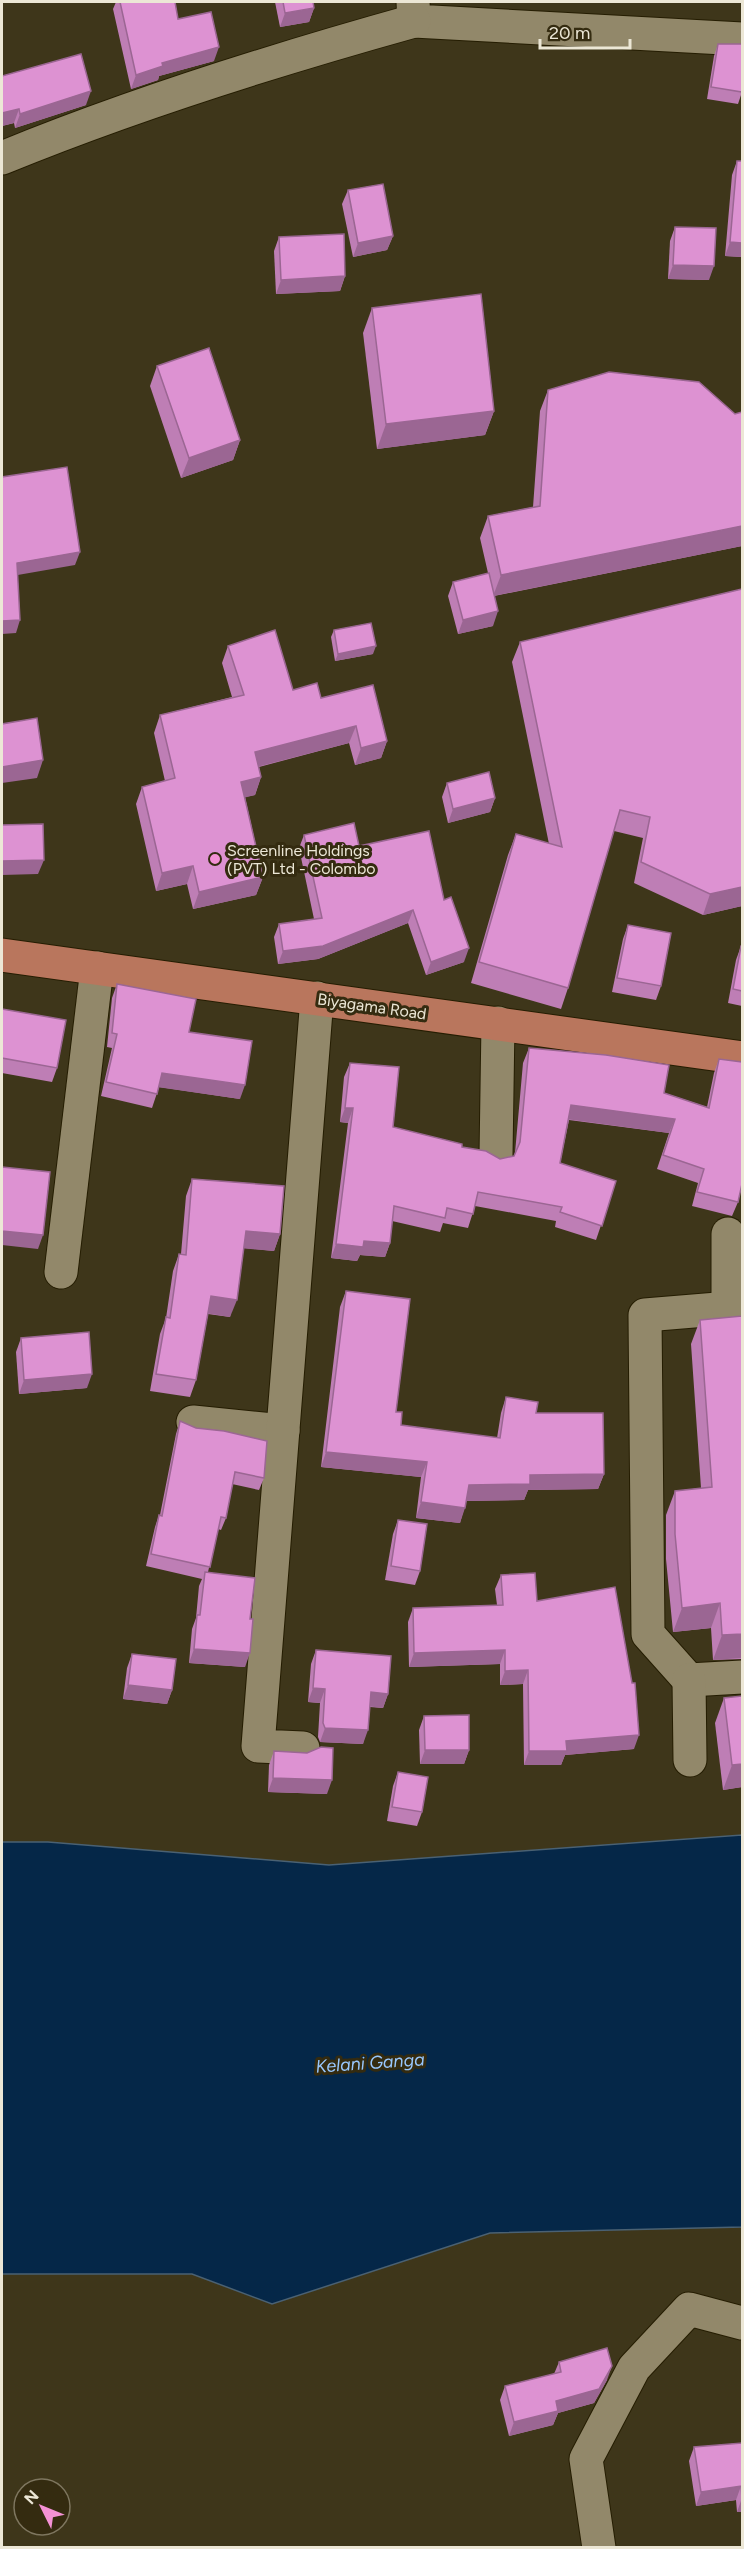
<svg xmlns="http://www.w3.org/2000/svg" width="744" height="2549" viewBox="0 0 744 2549" font-family="Figtree,sans-serif">
<rect width="100%" height="100%" fill="#3e361a"/>
<!-- water -->
<path fill="#052748" stroke="#4a6173" stroke-width="1.5" d="M742 1835V2227L490 2233 272 2304 192 2274H2V1842H48L329 1865Z"/>
<g fill="none" stroke-linecap="round" stroke-linejoin="round">
<defs>
<g id="minor">
<path d="M413 2 414 21 742 39"/>
<path d="M2 158C136 103 274 60 414 21"/>
<path d="M496 1155 498 1023"/>
<path d="M61 1272 97 968"/>
<path d="M742 1307 645 1315 648 1634 689 1680 742 1677"/>
<path d="M728 1308V1234"/>
<path d="M193 1422 283 1431"/>
<path d="M689 1680 690 1760"/>
<path d="M303 1748 258 1746 317 998"/>
<path d="M599 2548 586 2459 634 2368 689 2309 742 2323"/>
</g>
<path id="major" d="M2 955 742 1058"/>
</defs>
<!-- minor casing -->
<use href="#minor" stroke="#251d02" stroke-width="35"/>
<!-- major casing -->
<use href="#major" stroke="#251d02" stroke-width="35"/>
<!-- minor -->
<use href="#minor" stroke="#92886a" stroke-width="33"/>
<!-- major -->
<use href="#major" stroke="#b9765d" stroke-width="33"/>
</g>
<!-- wall -->
<g fill="#be7eb5">
<path d="M116 2H175L178 19 214 61 159 76 158 80 131 89 113 9Z"/>
<path d="M275 2H313L314 8 309 22 280 27Z"/>
<path d="M718 44 742 92 738 104 707 99 714 56Z"/>
<path d="M2 76 86 105 15 128 14 123 2 126Z"/>
<path d="M742 152V257L725 256 732 175 737 161H741Z"/>
<path d="M348 190 393 236 387 250 353 257 342 204Z"/>
<path d="M675 227 709 280 668 279 670 241Z"/>
<path d="M279 237 345 276 340 291 276 294 274 251Z"/>
<path d="M372 308 494 411 485 435 377 449 363 333Z"/>
<path d="M157 366 240 440 233 460 181 478 150 386Z"/>
<path d="M548 390 742 546 494 596 493 626 458 634 448 596 453 582 488 573 480 538 488 516 533 507 540 411Z"/>
<path d="M334 630 373 654 335 661 331 637Z"/>
<path d="M520 642 742 906 703 915 634 883 643 838 614 831 568 988 561 1009 471 983 508 855 516 834 549 844 512 662Z"/>
<path d="M228 646 293 690 321 698 387 741 381 758 355 765 349 743 259 767 261 777 255 795 245 797 263 877 256 895 193 909 187 884 156 891 136 804 142 787 165 781 154 733 160 715 232 697 222 663Z"/>
<path d="M447 783 495 798 490 812 448 823 442 797Z"/>
<path d="M304 835 359 846 444 900 464 962 426 975 408 923 318 959 278 964 274 937 279 924 314 919 299 848Z"/>
<path d="M628 925 661 986 656 1000 612 992 623 939Z"/>
<path d="M741 946H742V1006L728 1003 736 960Z"/>
<path d="M117 984 189 1032 240 1099 159 1087 152 1108 101 1096 112 1048 107 1047 112 998Z"/>
<path d="M2 1009 57 1068 52 1082 2 1073Z"/>
<path d="M529 1048 707 1107 714 1073 719 1059 738 1202 732 1216 692 1206 698 1183 657 1169 669 1133 569 1120 560 1163 616 1181 596 1240 555 1227 556 1221 475 1206 468 1228 443 1223 440 1232 392 1221 390 1243 385 1257 360 1255 357 1261 331 1258 348 1123 340 1122 344 1077 350 1063 393 1127 500 1159 514 1156 515 1153 523 1063Z"/>
<path d="M192 1179 280 1234 274 1251 244 1248 230 1317 208 1314 196 1380 190 1397 150 1391 160 1334 166 1318 173 1271 179 1254H181L186 1196Z"/>
<path d="M346 1291 401 1425 497 1438 501 1413 506 1397 536 1413 604 1474 598 1489 528 1490 524 1500 466 1501 460 1523 416 1518 421 1477 321 1467 340 1307Z"/>
<path d="M742 1316V1659L713 1660 711 1628 673 1632 666 1559V1515L675 1491 701 1488 691 1344 700 1320Z"/>
<path d="M21 1338 87 1388 19 1394 16 1352Z"/>
<path d="M180 1421 264 1478 259 1490 232 1484 226 1518 221 1530 218 1529 208 1572 250 1619 245 1667 189 1663 192 1629 196 1618 199 1586 202 1579 146 1566 155 1527 159 1515H160L176 1434Z"/>
<path d="M398 1520 420 1571 415 1585 385 1580 393 1534Z"/>
<path d="M501 1575 537 1601 634 1749 565 1755 561 1765H524L523 1684 500 1685V1664L409 1667 408 1622 413 1608 497 1605 495 1589Z"/>
<path d="M316 1650 388 1694 383 1708 370 1707 363 1744 320 1742 318 1737 320 1703 308 1702 311 1664Z"/>
<path d="M132 1654 172 1690 167 1704 123 1699 127 1668Z"/>
<path d="M724 1698 742 1787 723 1790 715 1723Z"/>
<path d="M424 1716 469 1750 464 1764H420L419 1730Z"/>
<path d="M274 1751 327 1794 268 1792 269 1765Z"/>
<path d="M398 1772 422 1812 417 1826 387 1821 393 1786Z"/>
<path d="M559 2362 607 2380 594 2403 558 2413 553 2425 509 2436 500 2400 505 2386 554 2374Z"/>
<path d="M742 2443V2512H737L736 2500 696 2506 689 2461 694 2447Z"/>
</g>
<!-- shaded-wall -->
<g fill="#9b6693">
<path d="M314 8 309 22 280 27 285 13Z"/>
<path d="M219 47 214 61 159 76 158 80 131 89 136 75 162 63Z"/>
<path d="M91 91 86 105 15 128 20 114Z"/>
<path d="M19 109 14 123 2 126V113Z"/>
<path d="M393 236 387 250 353 257 358 243Z"/>
<path d="M730 242 742 243V257L725 256Z"/>
<path d="M673 265 714 266 709 280 668 279Z"/>
<path d="M345 276 340 291 276 294 281 280Z"/>
<path d="M494 411 485 435 377 449 386 424Z"/>
<path d="M240 440 233 460 181 478 189 458Z"/>
<path d="M742 526V546L493 596 501 575Z"/>
<path d="M80 552 75 565 12 576 17 563Z"/>
<path d="M498 611 493 626 458 634 463 620Z"/>
<path d="M20 620 16 633 2 634V621Z"/>
<path d="M376 646 373 654 335 661 338 654Z"/>
<path d="M356 726 349 743 249 769 255 752Z"/>
<path d="M387 741 381 758 355 765 361 748Z"/>
<path d="M43 760 37 778 2 783V767Z"/>
<path d="M261 777 255 795 235 800 241 782Z"/>
<path d="M495 798 490 812 448 823 453 809Z"/>
<path d="M44 860 38 874 2 875V861Z"/>
<path d="M193 866 187 884 156 891 162 873Z"/>
<path d="M263 877 256 895 193 909 199 892Z"/>
<path d="M742 887V906L703 915 710 894Z"/>
<path d="M413 910 408 923 318 959 278 964 283 951Z"/>
<path d="M469 948 464 962 426 975 431 962Z"/>
<path d="M162 1073 245 1085 240 1099 157 1087Z"/>
<path d="M571 1105 675 1119 669 1133 566 1119Z"/>
<path d="M345 1108H353L348 1123 340 1122Z"/>
<path d="M2 1231 43 1235 38 1249 2 1245Z"/>
<path d="M246 1231 280 1234 274 1251 240 1248Z"/>
<path d="M364 1241 390 1243 385 1257 360 1255 357 1261 331 1258 336 1244Z"/>
<path d="M211 1296 237 1300 230 1317 205 1313Z"/>
<path d="M92 1374 87 1388 19 1394 24 1380Z"/>
<path d="M326 1452 427 1462 421 1477 321 1467Z"/>
<path d="M604 1474 598 1489 528 1490 524 1500 463 1501 469 1485 530 1475Z"/>
<path d="M421 1502 465 1508 460 1523 416 1518Z"/>
<path d="M720 1603 711 1628 673 1632 682 1608Z"/>
<path d="M742 1634V1654L741 1658 713 1660 722 1635Z"/>
<path d="M194 1649 250 1653 245 1667 189 1663Z"/>
<path d="M505 1650 500 1664 409 1667 414 1653Z"/>
<path d="M528 1670 523 1684 500 1685 505 1671Z"/>
<path d="M128 1685 172 1690 167 1704 123 1699Z"/>
<path d="M313 1688 325 1689 320 1703 308 1702Z"/>
<path d="M371 1692 388 1694 383 1708 366 1706Z"/>
<path d="M325 1728 368 1730 363 1744 320 1742Z"/>
<path d="M639 1735 634 1749 565 1755 561 1765H524L529 1751 566 1741Z"/>
<path d="M425 1750H469L464 1764H420Z"/>
<path d="M742 1764V1787L723 1790 732 1765Z"/>
<path d="M273 1778 332 1780 327 1794 268 1792Z"/>
<path d="M612 2366 607 2380 594 2403 558 2413 553 2425 509 2436 514 2422 556 2401Z"/>
<path d="M741 2486 736 2500 696 2506 701 2492Z"/>
<path d="M742 2498V2512H737Z"/>
</g>
<!-- building -->
<g fill="#dd92d2" stroke="#9b6693" stroke-width="1.5">
<path d="M120 2H175L178 19 211 12 219 47 162 63 163 66 136 75Z"/>
<path d="M283 2H313L314 8 285 13Z"/>
<path d="M718 44H742V92L711 87Z"/>
<path d="M81 54 91 91 20 114 19 109 2 113V76Z"/>
<path d="M737 161H742V243L730 242Z"/>
<path d="M383 184 393 236 358 243 348 190Z"/>
<path d="M675 227 716 228 714 266 673 265Z"/>
<path d="M344 234 345 276 281 280 279 237Z"/>
<path d="M481 294 494 411 386 424 372 308Z"/>
<path d="M209 348 240 440 189 458 157 366Z"/>
<path d="M609 372 699 382 735 414 742 412V526L501 575 488 516 540 506 548 390Z"/>
<path d="M67 467 80 552 17 563 20 620 2 621V477Z"/>
<path d="M489 573 498 611 463 620 453 582Z"/>
<path d="M742 589V887L710 894 641 862 650 817 620 810 568 988 479 962 516 834 562 847 520 642Z"/>
<path d="M371 623 376 646 338 654 334 630Z"/>
<path d="M275 630 293 690 317 683 321 698 373 685 387 741 361 748 356 726 255 752 261 777 241 782 263 877 199 892 193 866 162 873 142 787 175 778 160 715 244 695 228 646Z"/>
<path d="M37 718 43 760 2 767V724Z"/>
<path d="M489 772 495 798 453 809 447 783Z"/>
<path d="M354 823 359 846 429 831 444 900 451 897 469 948 431 962 413 910 323 946 283 951 279 924 322 918 304 835Z"/>
<path d="M43 824 44 860 2 861V825Z"/>
<path d="M628 925 671 933 661 986 617 978Z"/>
<path d="M741 946H742V991L733 989Z"/>
<path d="M117 984 196 999 189 1032 252 1041 245 1085 162 1073 157 1094 106 1082 117 1034 112 1033Z"/>
<path d="M2 1009 66 1020 57 1068 2 1058Z"/>
<path d="M529 1048 606 1055 669 1065 664 1093 709 1108 719 1059 742 1062V1184L738 1202 697 1192 704 1169 663 1155 675 1119 571 1105 560 1163 616 1181 602 1226 560 1212 562 1207 478 1192 473 1214 447 1208 445 1218 394 1206 390 1243 364 1241 363 1247 336 1244 353 1108H345L350 1063 399 1067 393 1127 462 1144V1147L486 1151 500 1159 514 1156 520 1142Z"/>
<path d="M2 1167 50 1172 43 1235 2 1231Z"/>
<path d="M192 1179 284 1186 280 1234 246 1231 237 1300 211 1296 196 1380 156 1374 166 1317 170 1318 179 1254 186 1255Z"/>
<path d="M346 1291 410 1299 396 1412H402L401 1425 500 1438 506 1397 538 1402 536 1413H603L604 1474 530 1475V1484L469 1485 465 1508 421 1502 427 1462 326 1452Z"/>
<path d="M742 1316V1634L722 1635 720 1603 682 1608 675 1534V1491L712 1487 700 1320Z"/>
<path d="M89 1332 92 1374 24 1380 21 1338Z"/>
<path d="M180 1421 196 1428 224 1431 267 1441 264 1478 235 1472 226 1518 221 1517 210 1567 151 1554 159 1515 162 1516Z"/>
<path d="M398 1520 427 1524 420 1571 391 1566Z"/>
<path d="M205 1572 255 1578 250 1619H253L250 1653 194 1649 197 1615H200Z"/>
<path d="M535 1573 537 1601 615 1587 632 1683H635L639 1735 566 1741 567 1751H529L528 1670 505 1671V1650L414 1653 413 1608 503 1605 501 1575Z"/>
<path d="M316 1650 391 1656 388 1694 371 1692 368 1730 325 1728 323 1723 325 1689 313 1688Z"/>
<path d="M132 1654 176 1659 172 1690 128 1685Z"/>
<path d="M742 1696V1764L732 1765 724 1698Z"/>
<path d="M469 1715V1750H425L424 1716Z"/>
<path d="M321 1747 333 1748 332 1780 273 1778 274 1751 307 1753Z"/>
<path d="M398 1772 428 1777 422 1812 392 1807Z"/>
<path d="M607 2348 612 2366 599 2389 556 2401 558 2411 514 2422 505 2386 561 2372 559 2362Z"/>
<path d="M742 2443V2498L741 2486 701 2492 694 2447Z"/>
</g>
<!-- markers -->
<circle fill="#f391d5" stroke="#342b10" stroke-width="2" cx="215" cy="859" r="6"/>
<g text-anchor="middle" stroke-width="6" stroke-linejoin="round" paint-order="stroke">
<!-- poi labels -->
<g font-size="16" fill="#ece7d6" stroke="#342b10" text-anchor="start">
<text x="227" y="856">Screenline Holdings<tspan x="227" dy="18">(PVT) Ltd - Colombo</tspan></text>
</g>
<!-- street labels -->
<g font-size="16" fill="#ece7d6" stroke="#342b10">
<text transform="translate(372 1006) rotate(8)" y="6">Biyagama Road</text>
</g>
<!-- water labels -->
<g font-size="18" font-style="italic" fill="#98c7fd" stroke="#342b10">
<text transform="translate(370 2063) rotate(-4)" y="6">Kelani Ganga</text>
</g>
</g>
<!-- border -->
<rect width="744" height="2549" fill="none" stroke="#ece7d6" stroke-width="6"/>
<!-- north arrow -->
<g transform="translate(42 2507) rotate(313)"><circle r="28" fill="#342b10" stroke="#7e765f" stroke-width="1.5"/>
<path d="M0-4.5L10 22L0 15L-10 22Z" fill="#f391d5"/>
<text y="-9" font-size="16" font-weight="bold" text-anchor="middle" fill="#ece7d6">N</text>
</g>
<!-- scale -->
<path d="M540 39v9h90v-9" fill="none" stroke="#ece7d6" stroke-width="3"/>
<text x="549" y="39" font-size="18" fill="#ece7d6" stroke="#342b10" stroke-width="4.5" paint-order="stroke">20 m</text>
</svg>
